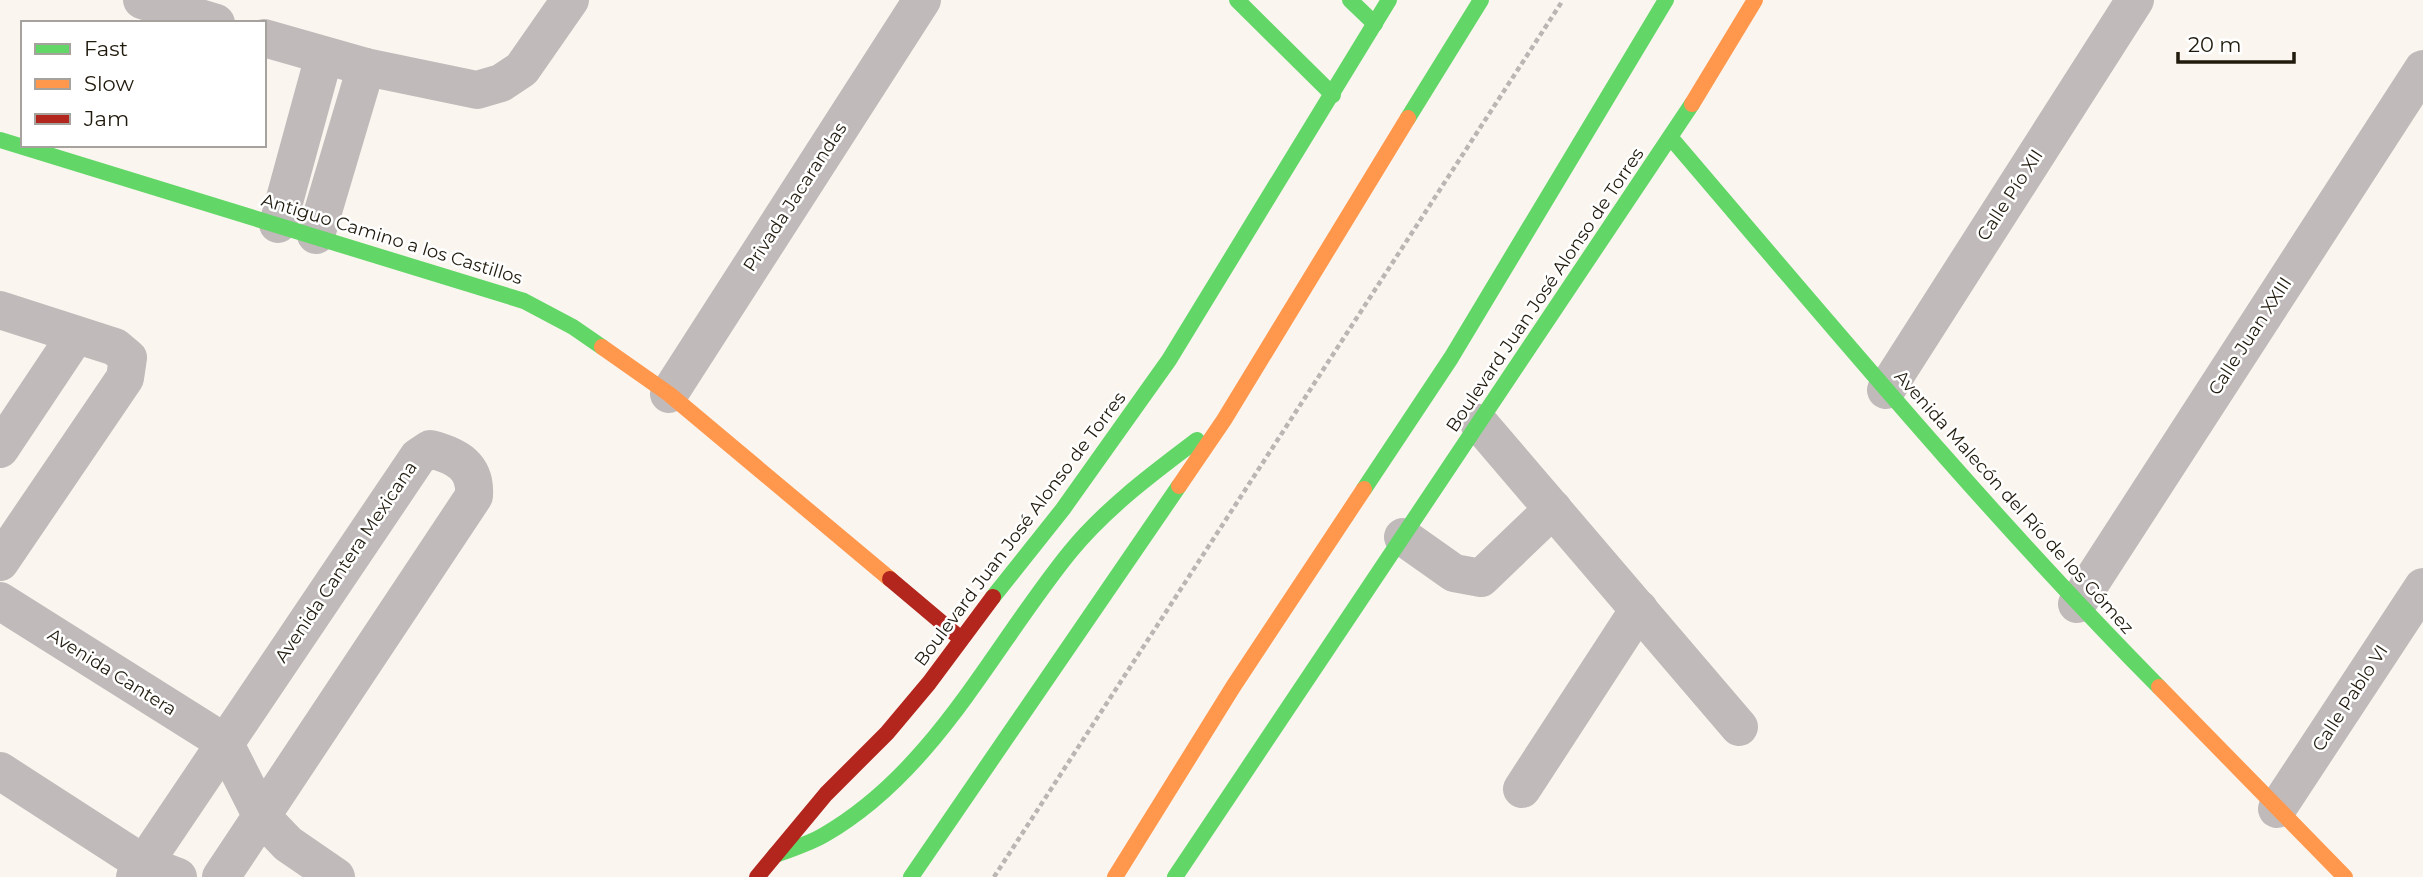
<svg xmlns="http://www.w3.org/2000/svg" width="2423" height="877" viewBox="0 0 2423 877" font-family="Montserrat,sans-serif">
<rect width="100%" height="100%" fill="#faf6ef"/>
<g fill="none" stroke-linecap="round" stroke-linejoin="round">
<!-- path -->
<path stroke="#bbb6b3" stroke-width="4.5" stroke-dasharray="5 3.5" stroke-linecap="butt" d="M994 877 1563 0"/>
<!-- street -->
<g stroke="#c1baba" stroke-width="38">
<path d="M142 0 216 23"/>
<path d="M264 38 366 67 477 90 501 83 522 69 570 0"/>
<path d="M278 224 324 56"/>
<path d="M316 235 366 67"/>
<path d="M0 310 115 347 128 358 125 378 0 562"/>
<path d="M1886 390 2135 0"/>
<path d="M669 394 922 0"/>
<path d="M1479 423 1739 727"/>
<path d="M0 449 76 335"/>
<path d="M1403 537 1454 573 1481 578 1553 509"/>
<path d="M0 601 224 742 262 817 288 844 336 877"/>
<path d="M2077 604 2423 69"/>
<path d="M0 771 144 864 178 877"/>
<path d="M1522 789 1639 609"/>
<path d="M2277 809 2423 587"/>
<path d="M135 877 418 457 430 449C457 456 476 466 474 496L221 877"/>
</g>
<!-- fast -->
<g stroke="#63d668" stroke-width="16">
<path d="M1237 0 1333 95"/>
<path d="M1350 0 1375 24"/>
<path d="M1408 118 1481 0"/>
<path d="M1671 138C1830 324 1987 513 2159 687"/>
<path d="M0 140 524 301 573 327 602 347"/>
<path d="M1364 489 1451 358 1666 0"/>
<path d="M993 597 1063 509 1169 360 1389 0"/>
<path d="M775 855C791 849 809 844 824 835 935 771 992 648 1070 552 1106 508 1152 474 1197 440"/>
<path d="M911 877 1179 486"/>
<path d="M1175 877 1692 104"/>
</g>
<!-- slow -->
<g stroke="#ff974d" stroke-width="16">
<path d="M1692 104 1755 0"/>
<path d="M602 347 669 394 890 579"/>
<path d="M1179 486 1224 420 1408 118"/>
<path d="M2159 687 2345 877"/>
<path d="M1115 877 1233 687 1364 489"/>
</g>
<!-- jam -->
<g stroke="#b3261e" stroke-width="16">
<path d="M890 579 960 638"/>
<path d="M757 877 826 794 887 733 929 683 993 597"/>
</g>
</g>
<g text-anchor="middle" stroke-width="5" stroke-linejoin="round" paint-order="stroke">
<!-- street labels -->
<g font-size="18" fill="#201a0d" stroke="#fff">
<text transform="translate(2010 195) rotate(-57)" y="6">Calle Pío XII</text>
<text transform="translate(795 197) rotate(-57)" y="6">Privada Jacarandas</text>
<text transform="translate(392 239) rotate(17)" y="6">Antiguo Camino a los Castillos</text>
<text transform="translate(1545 290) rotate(-56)" y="6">Boulevard Juan José Alonso de Torres</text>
<text transform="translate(2250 336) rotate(-57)" y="6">Calle Juan XXIII</text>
<text transform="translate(2014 502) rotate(48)" y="6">Avenida Malecón del Río de los Gómez</text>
<text transform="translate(1020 529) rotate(-53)" y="6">Boulevard Juan José Alonso de Torres</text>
<text transform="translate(346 562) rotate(-56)" y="6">Avenida Cantera Mexicana</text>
<text transform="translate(112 672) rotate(32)" y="6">Avenida Cantera</text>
<text transform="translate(2350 698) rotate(-57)" y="6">Calle Pablo VI</text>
</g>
</g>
<!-- legend -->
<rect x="21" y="21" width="245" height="126" fill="#ffffff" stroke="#a6a39e" stroke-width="2"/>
<rect x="35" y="44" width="35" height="10" fill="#63d668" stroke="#a6a39e" stroke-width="2"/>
<text x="84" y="56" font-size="21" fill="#201a0d">Fast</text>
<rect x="35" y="79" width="35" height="10" fill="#ff974d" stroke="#a6a39e" stroke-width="2"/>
<text x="84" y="91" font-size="21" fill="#201a0d">Slow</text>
<rect x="35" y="114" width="35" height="10" fill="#b3261e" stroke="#a6a39e" stroke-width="2"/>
<text x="84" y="126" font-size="21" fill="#201a0d">Jam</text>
<!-- scale -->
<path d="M2178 52v10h116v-10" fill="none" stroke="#201a0d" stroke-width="3.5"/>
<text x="2188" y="52" font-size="21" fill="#201a0d" stroke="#ffffff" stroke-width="5" paint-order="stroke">20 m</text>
</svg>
